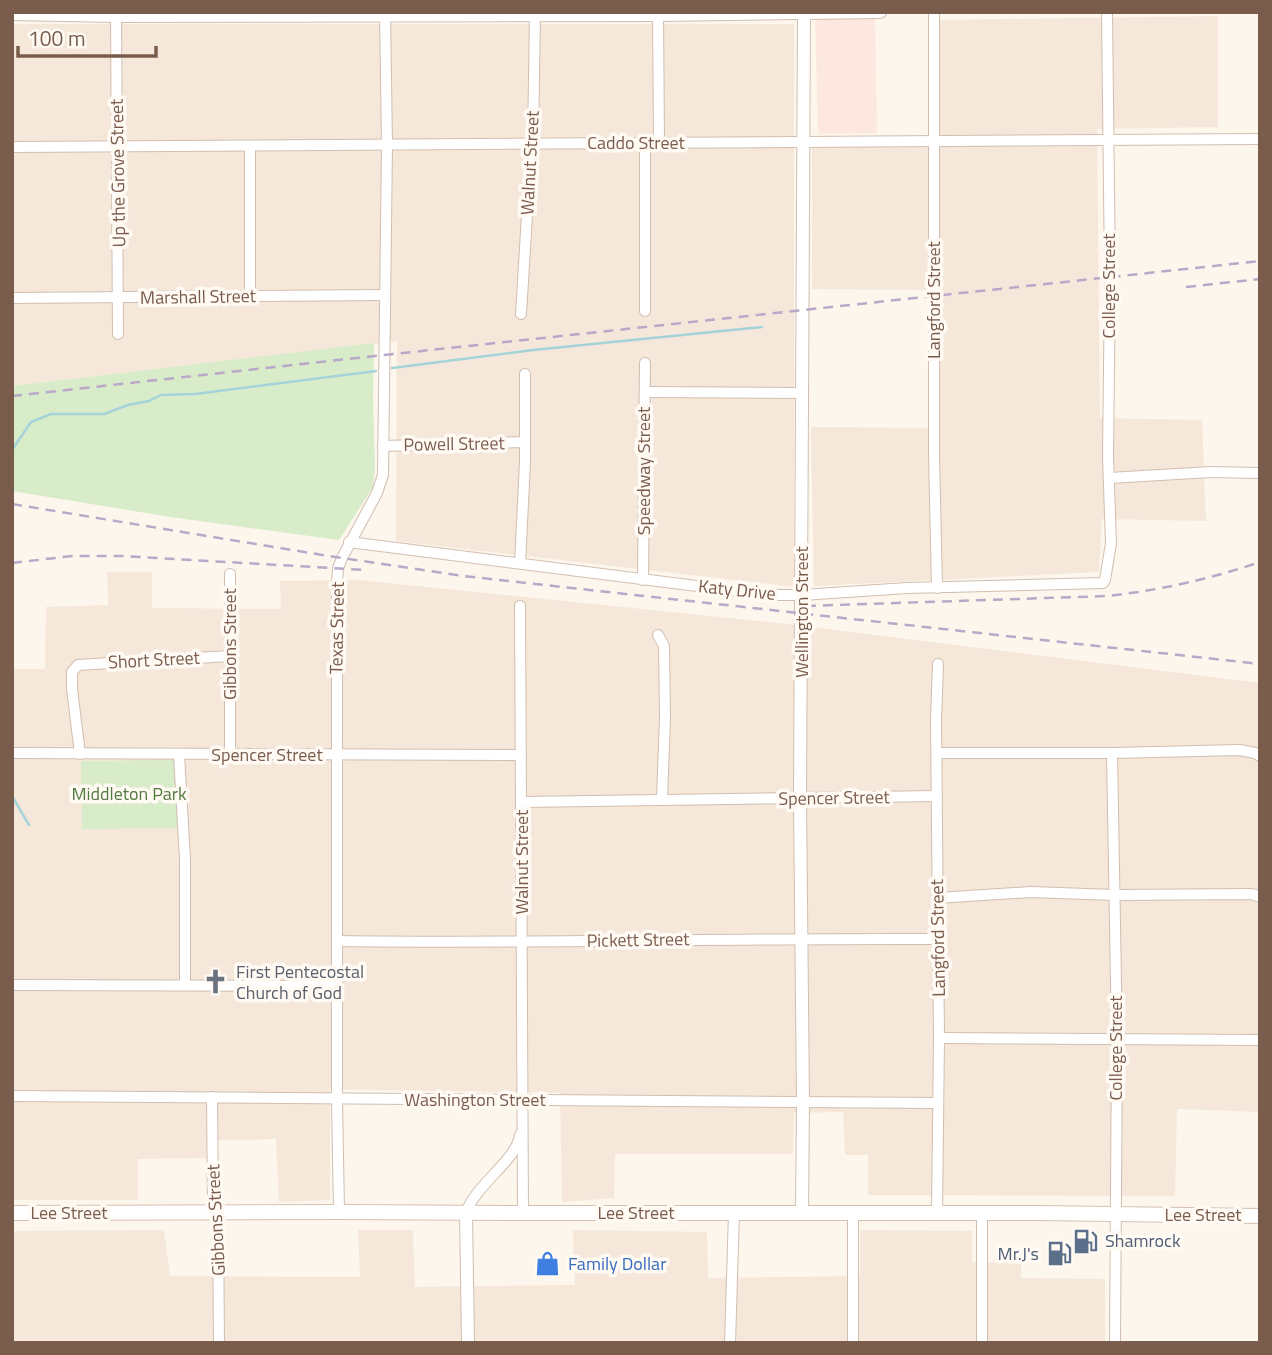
<svg xmlns="http://www.w3.org/2000/svg" width="1272" height="1355" viewBox="0 0 1272 1355" font-family="'Titillium Web',sans-serif">
<rect width="100%" height="100%" fill="#fdf6ec"/>
<!-- residential -->
<g fill="#f5e8da">
<path d="M1218 16V127L1097 129 1100 418 1202 420 1206 521 1102 519 1099 572 814 586 811 427 938 428V290L812 289V146L939 145V20Z"/>
<path d="M12 24H794V587L396 541 397 341 12 386Z"/>
<path d="M107 572H152V608L281 609 280 581 359 580 779 623 1260 683V1112L1177 1109 1175 1196 868 1195V1155H845L843 1112 794 1113 793 1154H615L614 1198 562 1202 560 1093 330 1089V1200L279 1202 276 1139 208 1141V1158L138 1159V1200H12V669H45L46 607 108 605Z"/>
<path d="M164 1230 170 1276 360 1277 358 1230H413L415 1287 575 1285 573 1230 707 1232 708 1278 860 1276V1230L972 1231V1262L1021 1263V1278L1105 1279V1343H12V1231Z"/>
</g>
<!-- commercial -->
<path fill="#fde8e0" d="M815 12H875L877 133 818 134Z"/>
<!-- green -->
<g fill="#d8ecc9">
<path d="M374 343 373 397 375 468 373 487 339 540 170 517 12 491V386Z"/>
<path d="M176 760 177 828 82 829 81 761Z"/>
</g>
<g fill="none" stroke-linecap="round" stroke-linejoin="round">
<!-- stream -->
<g stroke="#a5d3da" stroke-width="2.5">
<path d="M392 368 533 350 762 327"/>
<path d="M12 450 31 422 51 414H104L128 405 149 401 161 395 195 394 376 371"/>
<path d="M12 796 29 825"/>
</g>
<defs>
<g id="minor">
<path d="M116 12 118 334"/>
<path d="M658 12 659 142"/>
<path d="M934 12V455L937 588"/>
<path d="M645 142V311"/>
<path d="M250 146V296"/>
<path d="M12 147 1260 139"/>
<path d="M12 298 384 295"/>
<path d="M521 314 529 182 533 144 535 12"/>
<path d="M645 392 803 393"/>
<path d="M383 446 525 442"/>
<path d="M1109 478 1211 472 1260 473"/>
<path d="M349 542 768 595H802L907 588 1103 583 1105 580 1111 543 1108 457 1110 277 1107 12"/>
<path d="M520 563 525 462V374"/>
<path d="M230 574V755"/>
<path d="M643 580 645 363"/>
<path d="M520 606 523 1213"/>
<path d="M658 635 664 646 665 718 662 799"/>
<path d="M12 753 521 755"/>
<path d="M937 753H1112L1240 750 1255 753 1260 756"/>
<path d="M1112 753 1117 1039 1115 1343"/>
<path d="M80 754 72 689V672L78 665 230 656"/>
<path d="M179 755 185 859V985"/>
<path d="M522 802C660 799 799 799 937 796"/>
<path d="M937 898 1031 892 1114 895 1252 894 1260 897"/>
<path d="M338 941C538 944 738 938 938 939"/>
<path d="M12 985 338 986"/>
<path d="M939 1038 1260 1040"/>
<path d="M12 1096 938 1103"/>
<path d="M212 1097 213 1205 218 1226 219 1343"/>
<path d="M339 1212 337 1099V584L338 568 342 558 377 493 383 475 387 145 385 12"/>
<path d="M466 1213C475 1185 517 1160 520 1135"/>
<path d="M853 1213V1343"/>
<path d="M937 1213 939 1038 936 720 938 664"/>
<path d="M982 1213V1343"/>
<path d="M730 1343 734 1213"/>
</g>
<g id="tertiary">
<path d="M12 14 116 16 658 15 880 12"/>
<path d="M466 1213 468 1343"/>
<path d="M802 1213 803 1102 800 799 804 12"/>
</g>
<path id="secondary" d="M12 1213 339 1212 523 1213H1038L1260 1216"/>
</defs>
<!-- minor casing -->
<use href="#minor" stroke="#d1beb0" stroke-width="12"/>
<!-- tertiary casing -->
<use href="#tertiary" stroke="#d1beb0" stroke-width="14"/>
<!-- secondary casing -->
<use href="#secondary" stroke="#d6c0b0" stroke-width="16"/>
<!-- minor -->
<use href="#minor" stroke="#fff" stroke-width="10"/>
<!-- tertiary -->
<use href="#tertiary" stroke="#fff" stroke-width="12"/>
<!-- secondary -->
<use href="#secondary" stroke="#fff" stroke-width="14"/>
<!-- rail -->
<g stroke="#b9a8c9" stroke-width="2.5" stroke-dasharray="10 7" stroke-linecap="butt">
<path d="M1186 287 1260 279"/>
<path d="M12 396 384 355 1260 261"/>
<path d="M12 504 335 557 463 576 1260 664"/>
<path d="M12 563 72 556H122L365 570"/>
<path d="M806 606 1108 596C1161 590 1210 579 1260 562"/>
</g>
</g>
<!-- icons -->
<defs>
<symbol id="church-bare" viewBox="-9 -9 18 18"><path d="M-1.2-6h2.4v3.5h3.3v2.4h-3.3V6h-2.4V-.1h-3.3v-2.4h3.3Z" fill="#6b7280" stroke="#fffaf3" stroke-width="2.5" paint-order="stroke"/></symbol>
<symbol id="fuel-bare" viewBox="-9 -9 18 18"><path d="M-5.5-6h7V0h2V4h1.3V-2.5L3-4.5l.8-.8L6-3V5H2.5V1h-1V6h-7ZM-4.2-4.7v3.2H.2V-4.7Z" fill="#5c6f8a" stroke="#fffaf3" stroke-width="2.5" paint-order="stroke"/></symbol>
<symbol id="shop-bare" viewBox="-9 -9 18 18"><path d="M-5-2.5h2.3a2.7 3.5 0 0 1 5.4 0H5L5.5 6h-11ZM-1.5-2.5h3a1.5 2.3 0 0 0-3 0Z" fill="#3f7fe0" stroke="#fffaf3" stroke-width="2.5" paint-order="stroke"/></symbol>
</defs>
<g fill-rule="evenodd">
<use href="#church-bare" x="198" y="964" width="35" height="35"/>
<use href="#fuel-bare" x="1068" y="1224" width="35" height="35"/>
<use href="#fuel-bare" x="1042" y="1236" width="35" height="35"/>
<use href="#shop-bare" x="530" y="1246" width="35" height="35"/>
</g>
<g text-anchor="middle" stroke-width="7" stroke-linejoin="round" paint-order="stroke">
<!-- street labels -->
<g font-size="18" fill="#7a5c4d" stroke="#fffaf3">
<text x="636" y="149">Caddo Street</text>
<text transform="translate(530 163) rotate(-87)" y="6">Walnut Street</text>
<text transform="translate(118 173) rotate(-91)" y="6">Up the Grove Street</text>
<text transform="translate(1109 286) rotate(-90)" y="6">College Street</text>
<text transform="translate(198 297) rotate(-1)" y="6">Marshall Street</text>
<text transform="translate(934 300) rotate(-90)" y="6">Langford Street</text>
<text transform="translate(454 444) rotate(-1)" y="6">Powell Street</text>
<text transform="translate(644 471) rotate(-90)" y="6">Speedway Street</text>
<text transform="translate(737 590) rotate(6)" y="6">Katy Drive</text>
<text transform="translate(802 612) rotate(-90)" y="6">Wellington Street</text>
<text transform="translate(337 628) rotate(-89)" y="6">Texas Street</text>
<text transform="translate(230 644) rotate(-90)" y="6">Gibbons Street</text>
<text transform="translate(154 660) rotate(-3)" y="6">Short Street</text>
<text x="267" y="761">Spencer Street</text>
<text transform="translate(834 798) rotate(-1)" y="6">Spencer Street</text>
<text transform="translate(522 862) rotate(-90)" y="6">Walnut Street</text>
<text transform="translate(938 938) rotate(-91)" y="6">Langford Street</text>
<text transform="translate(638 940) rotate(-1)" y="6">Pickett Street</text>
<text transform="translate(1116 1048) rotate(-90)" y="6">College Street</text>
<text x="475" y="1106">Washington Street</text>
<text x="69" y="1219">Lee Street</text>
<text x="636" y="1219">Lee Street</text>
<text x="1203" y="1221">Lee Street</text>
<text transform="translate(216 1220) rotate(-93)" y="6">Gibbons Street</text>
</g>
<!-- park labels -->
<g font-size="18" fill="#537a41" stroke="#fffaf3">
<text x="129" y="800">Middleton Park</text>
</g>
<!-- worship labels -->
<g font-size="18" fill="#5b616d" stroke="#fffaf3" text-anchor="start">
<text x="236" y="978">First Pentecostal<tspan x="236" dy="21">Church of God</tspan></text>
</g>
<!-- service labels -->
<g font-size="18" fill="#4e5e75" stroke="#fffaf3" text-anchor="start">
<text x="1105" y="1247">Shamrock</text>
<text x="1039" y="1260" text-anchor="end">Mr.J's</text>
</g>
<!-- shop labels -->
<g font-size="18" fill="#366cbe" stroke="#fffaf3" text-anchor="start">
<text x="568" y="1270">Family Dollar</text>
</g>
</g>
<!-- border -->
<rect width="1272" height="1355" fill="none" stroke="#7a5c4d" stroke-width="28"/>
<!-- scale -->
<path d="M18 46v10h138v-10" fill="none" stroke="#7a5c4d" stroke-width="3.5"/>
<text x="28" y="46" font-size="21" fill="#7a5c4d" stroke="#fffaf3" stroke-width="5" paint-order="stroke">100 m</text>
</svg>
